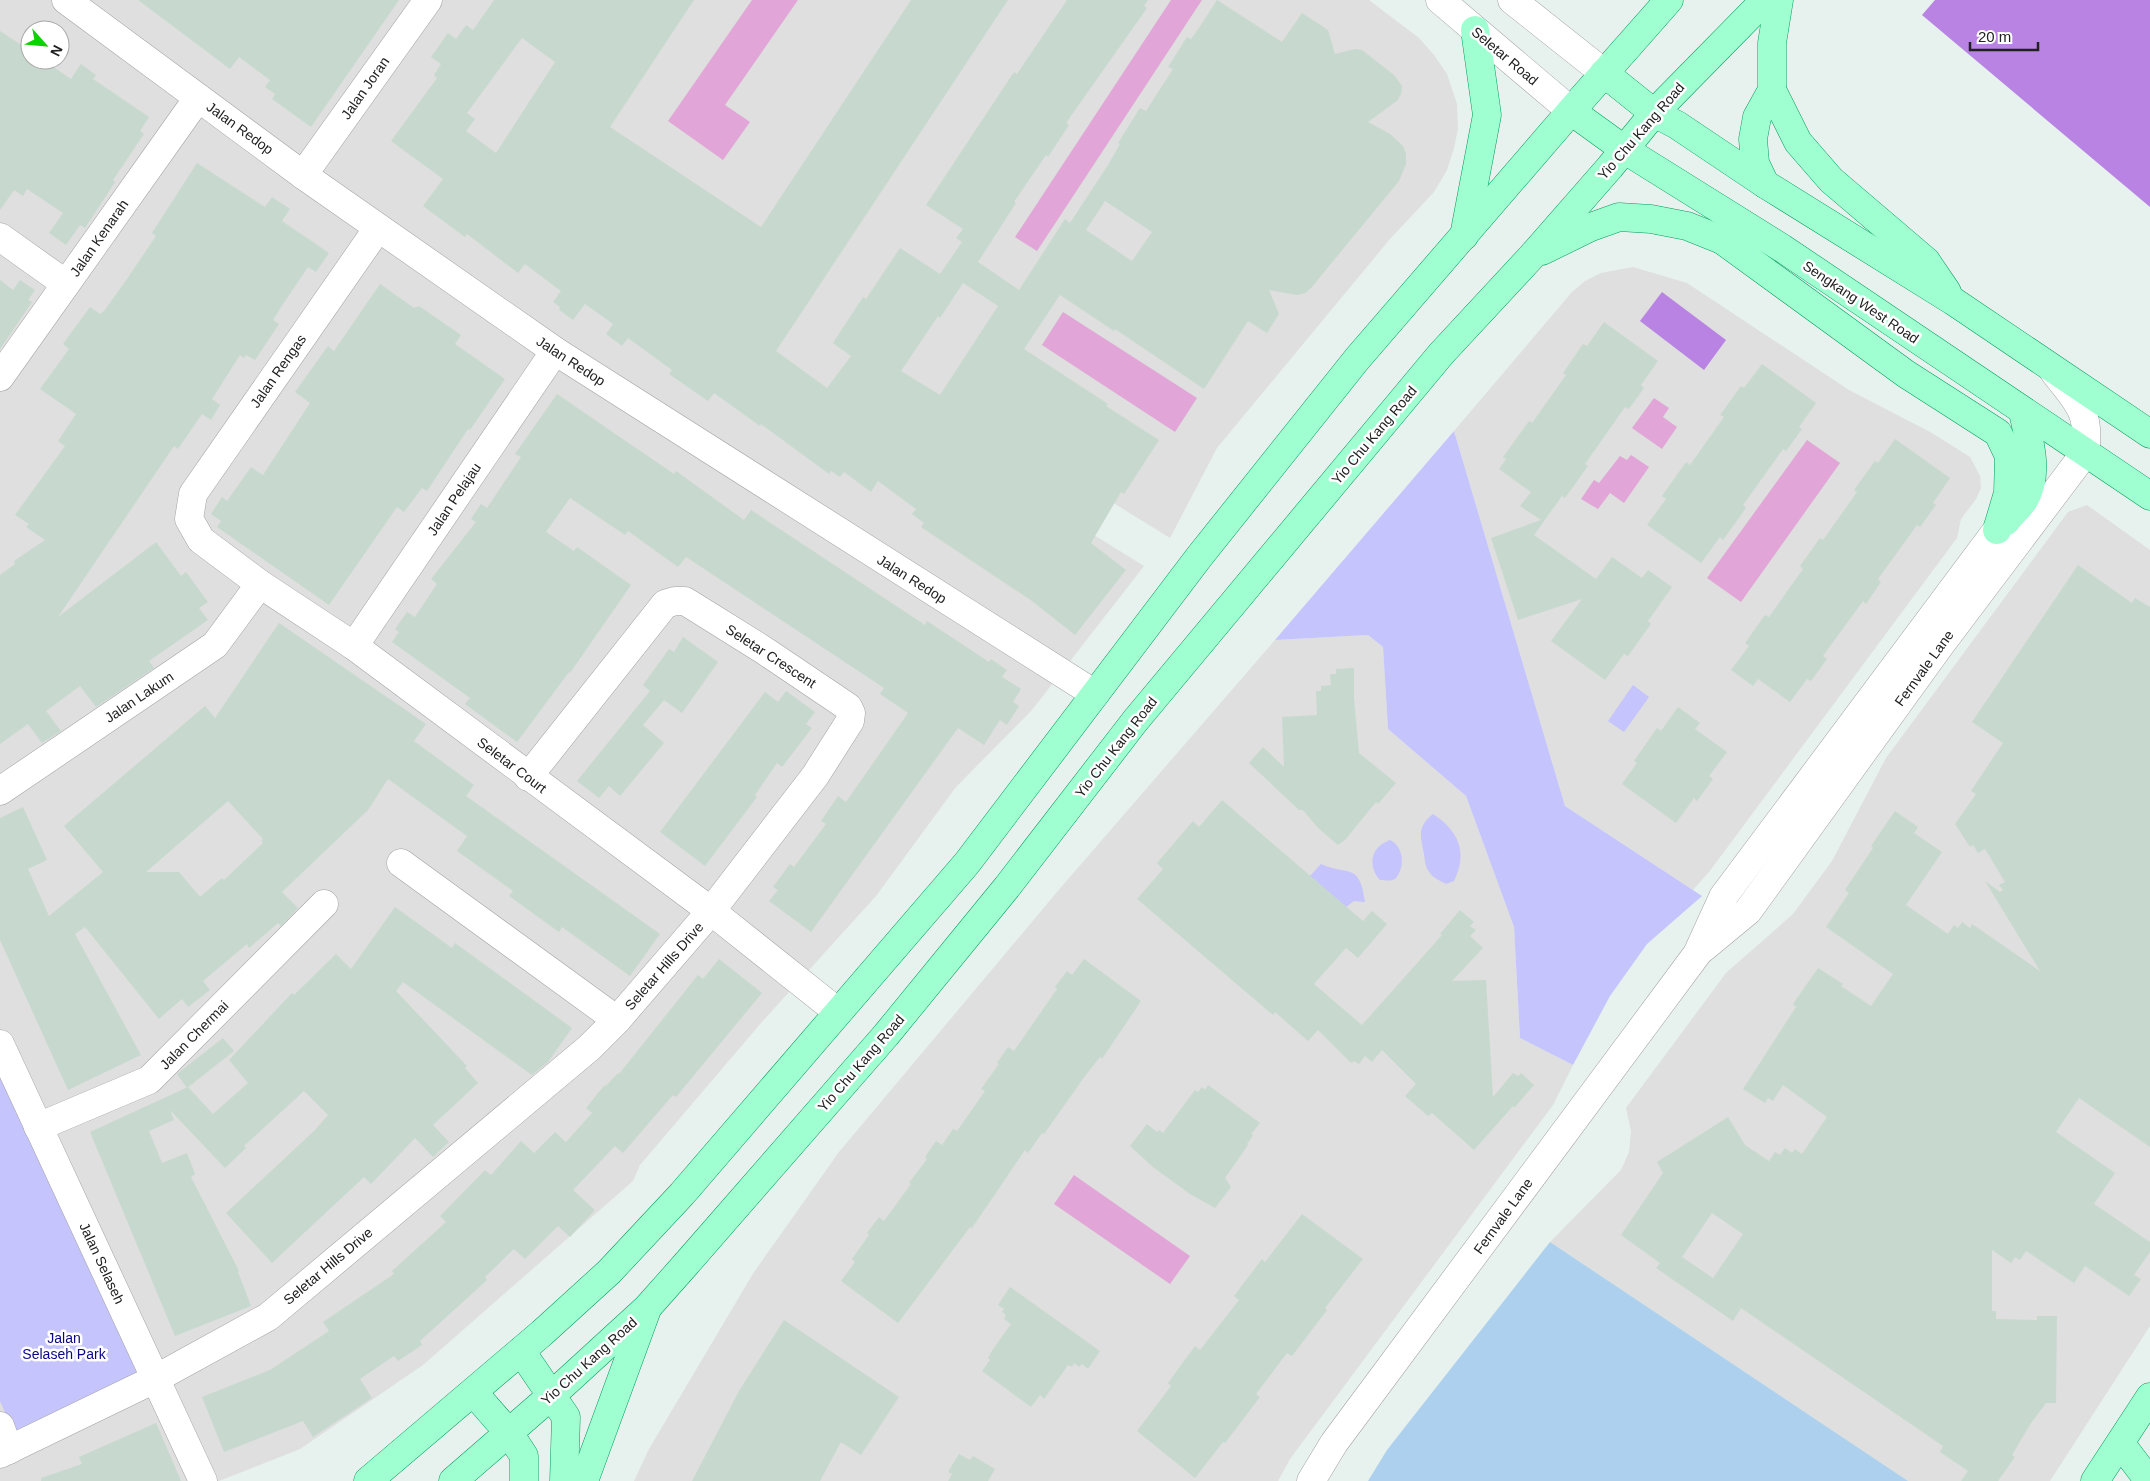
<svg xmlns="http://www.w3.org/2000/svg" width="2150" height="1481" viewBox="0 0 2150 1481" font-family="Helvetica,sans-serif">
<rect width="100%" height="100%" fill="#e7f2ee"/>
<!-- residential -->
<g fill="#dedfde" fill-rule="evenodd">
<path d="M0 0H1369L1419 38 1434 55 1447 74 1457 104 1458 129 1454 148 1447 170 1434 192 1390 239 1217 448 1170 538 905 374 886 406 1144 566 1032 710 956 787 876 896 761 1023 640 1165 633 1181 423 1365 300 1449 219 1481H0ZM30 30H60V60H30Z"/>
<path d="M1633 267 1687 283 1849 390 1932 433 1970 457 1980 476 1981 488 1976 499 1961 519 1957 538 1709 872 1693 890 1565 806 1454 431 1572 292 1585 281 1601 273Z"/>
<path d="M2087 505 2150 550V1326L2050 1481H1908L1550 1242 1621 1170 1629 1152 1631 1131 1626 1108 1726 973 1793 914 1832 861 1886 758 2068 512Z"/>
<path d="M1368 635 1383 647 1388 729 1466 796 1514 927 1520 1038 1573 1065 1553 1105 1290 1459 1278 1481H634L649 1449 754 1272 839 1152 1057 892 1275 640Z"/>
</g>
<!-- grass -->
<path fill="#acd0ed" d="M1550 1242 1908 1481H1368L1387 1450Z"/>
<!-- park -->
<g fill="#c5c4fc">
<path d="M1454 431 1565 806 1702 896 1647 944 1610 996 1573 1065 1520 1038 1514 927 1466 796 1388 729 1383 647 1368 635 1275 640Z"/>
<path d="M1633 685 1649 697 1624 732 1608 721Z"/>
<path d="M1433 814C1459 831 1468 853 1454 881L1446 884C1441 881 1433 878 1430 873 1425 867 1425 861 1424 854 1421 836 1416 828 1433 814Z"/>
<path d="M1390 840C1403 846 1406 866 1396 878 1392 882 1385 880 1380 880 1367 865 1371 847 1390 840Z"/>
<path d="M1321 864C1348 876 1360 862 1365 902L1354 901 1346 907 1310 876Z"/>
<path d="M0 1058 149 1377 17 1440 0 1401Z"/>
</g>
<!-- pitch -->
<g fill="#b883e3">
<path d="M1935 0H2150V207L1922 15Z"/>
<path d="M1662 292 1726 340 1704 370 1640 321Z"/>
</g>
<!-- water -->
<g fill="#e1a6d7">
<path d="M752 0H798L725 105 750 122 723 160 668 121Z"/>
<path d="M1171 0H1202L1037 251 1015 237Z"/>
<path d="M1063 312 1197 398 1175 432 1042 345Z"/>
<path d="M1654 398 1669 408 1663 417 1677 427 1662 449 1632 428Z"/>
<path d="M1807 440 1840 463 1741 602 1707 578Z"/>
<path d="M1631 455 1649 467 1624 503 1610 493 1598 509 1581 499 1594 480 1599 483 1620 456 1627 460Z"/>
<path d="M1074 1175 1190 1256 1170 1284 1054 1204Z"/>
</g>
<!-- building -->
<g fill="#c7d9ce" fill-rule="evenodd">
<path d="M138 0H399L311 127 272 99 275 94 265 87 270 80 239 57 230 69Z"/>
<path d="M494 0H694L610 127 761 227 911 0H1008L776 351 827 388 851 356 833 343 863 297 866 299 900 248 940 274 962 242 956 238 963 229 926 205 1014 72 1017 74 1067 0H1148L1144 6 1147 8 1066 123 1069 125 1048 157 1046 155 1014 202 1016 203 978 262 1019 290 1065 219 1070 223 1108 165 1120 144 1118 143 1140 108 1146 111 1173 69 1168 67 1187 37 1191 39 1199 28 1217 0 1282 42 1302 13 1328 30 1335 54 1355 49 1362 50 1394 75 1402 86 1401 94 1398 100 1368 122 1390 134 1403 146 1406 154V164L1399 181 1311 288 1305 293 1297 295 1269 290 1279 314 1267 333 1248 321 1204 389 1115 329 1114 331 1060 295 1024 349 1108 404 1106 406 1159 440 1124 494 1121 492 1091 543 1126 570 1075 635 1032 601 921 527 924 523 912 514 916 509 878 481 871 492 844 472 840 477 831 471 829 474 761 424 760 426 714 393 708 401 669 374 672 370 628 338 622 346 606 334 613 324 585 304 573 320 559 310 560 307 553 302 561 291 525 264 518 273 467 234 465 237 423 206 443 179 391 141 437 78 434 75 441 64 431 57 448 33 456 39 466 25 473 30ZM522 38 555 62 496 153 466 131 475 119 467 113ZM1105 201 1152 232 1132 261 1086 230ZM963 283 998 306 940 395 901 371 938 316 940 318Z"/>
<path d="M0 31 30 51V60H43L71 79 81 64 96 75 93 79 149 117 140 131 144 134 113 180 115 182 85 228 80 225 66 245 49 233 63 213 27 189 23 196 14 190 0 210Z"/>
<path d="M197 163 265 207 272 197 290 209 282 221 329 253 316 272 308 267 281 307 273 320 279 324 255 360 246 355 244 358 240 355 212 399 220 405 211 420 202 414 178 449 174 446 58 617 156 542 181 576 186 572 208 602 199 608 208 620 149 661 154 668 96 707 80 686 46 711 61 731 42 743 28 724 0 744V575L15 564 14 561 45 540 26 527 29 524 15 515 65 446 58 441 76 414 40 389 69 349 63 344 90 307 100 314 104 311 127 279 156 236 152 233Z"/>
<path d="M0 280 13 290 20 280 35 290 28 300 32 302 0 349Z"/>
<path d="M380 284 414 308 419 306 461 335 455 344 505 379 470 430 468 429 427 491 422 488 404 512 397 507 329 605 217 527 221 521 211 514 222 497 227 501 251 467 263 475 310 403 295 392 328 346 334 351Z"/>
<path d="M1604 322 1658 361 1641 385 1644 388 1629 409 1625 407 1585 464 1588 466 1565 498 1562 496 1534 535 1596 579 1612 557 1642 578 1648 570 1672 587 1648 621 1651 624 1628 656 1624 654 1605 680 1551 641 1582 599 1518 620 1491 538 1541 520 1520 506 1531 492 1499 469 1506 459 1503 457 1529 421 1532 423 1566 375 1563 373 1583 344 1587 346Z"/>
<path d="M1762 364 1816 403 1799 427 1802 429 1786 451 1783 449 1743 505 1746 508 1723 540 1720 537 1701 563 1647 525 1666 499 1662 496 1686 462 1690 465 1724 417 1720 415 1741 386 1744 388Z"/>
<path d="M557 394 674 474 676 471 744 520 751 510 925 625 927 621 989 662 991 659 1007 670 1002 677 1021 689 1013 702 1019 706 1007 725 1000 720 984 745 958 728 811 932 769 901 778 890 773 887 790 864 794 867 826 824 821 821 838 796 846 802 908 713 880 694 884 688 686 557 678 567 628 531 625 535 570 498 546 532 574 551 577 547 631 585 570 673 569 672 517 742 465 704 470 698 392 642 399 632 395 629 407 612 415 617 437 584 431 579 476 522 471 519 481 504 487 508 521 457 515 454Z"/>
<path d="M1895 439 1950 478 1933 503 1936 505 1920 527 1917 525 1878 579 1881 582 1866 604 1863 601 1823 656 1827 659 1811 681 1807 679 1790 702 1758 679 1753 686 1731 670 1749 646 1745 643 1765 615 1769 617 1803 569 1800 566 1820 538 1823 540 1857 492 1854 490 1875 461 1878 463Z"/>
<path d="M2078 565 2132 603 2135 598 2150 607V1147L2079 1098 2056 1132 2115 1173 2094 1204 2150 1242V1252L2134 1275 2141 1279 2129 1296 2085 1266 2074 1283 2026 1251 2020 1260 2015 1257 2011 1263 1992 1250V1311H1996V1319L2037 1320V1316H2057L2056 1403H2046L2031 1423 2012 1455 2015 1457 1998 1481H1961L1968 1471 1940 1452 1943 1446 1741 1308 1733 1321 1656 1268 1660 1263 1621 1235 1663 1173 1657 1162 1728 1117 1745 1145 1769 1161 1775 1152 1780 1155 1785 1148 1792 1153 1795 1149 1802 1154 1827 1117 1783 1085 1773 1101 1768 1098 1765 1103 1743 1089 1796 1007 1793 1004 1818 968 1843 984 1841 986 1871 1006 1893 974 1826 927 1849 893 1845 890 1873 848 1871 846 1895 811 1918 827 1914 833 1942 852 1906 905 1948 934 1954 925 1958 928 1962 922 1970 928 1972 924 2040 971 1985 881 2000 892 2003 890 1999 885 2005 882 1985 849 1978 853 1973 845 1970 847 1955 824 1976 794 1971 791 2003 743 1972 722ZM1712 1213 1743 1234 1713 1278 1682 1257Z"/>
<path d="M279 623 426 724 414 741 474 785 466 796 660 934 630 976 562 927 559 932 509 896 513 891 457 851 467 836 388 779 368 810 282 892 298 908 281 926 278 923 249 948 247 944 203 981 210 990 188 1007 182 999 159 1019 85 927 75 934 141 1055 68 1090 0 940V818L23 807 47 860 28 869 49 916 103 872 64 826 205 706 215 718ZM228 801 263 839 261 841 263 843 224 880 222 878 200 897 179 872H146Z"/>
<path d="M683 637 718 662 682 713 664 700 643 725 664 743 620 796 609 786 599 798 577 781 650 691 643 685 669 649 674 652Z"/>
<path d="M1354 668V699L1359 753 1396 783 1378 804 1376 802 1345 840 1338 845 1318 828 1303 810H1299L1249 763 1263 747 1284 767 1282 717 1317 715 1316 691H1321V686L1331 685 1330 674H1336V669Z"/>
<path d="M786 691 815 712 806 724 812 728 782 767 777 763 755 795 757 797 705 866 660 832 765 692 778 702Z"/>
<path d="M1678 707 1700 723 1695 729 1727 752 1709 776 1713 779 1697 801 1694 798 1676 823 1622 784 1637 763 1634 761 1657 728 1661 731Z"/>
<path d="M1222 800 1363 921 1372 911 1387 924 1358 958 1346 948 1314 984 1362 1025 1442 935 1440 934 1460 910 1474 922 1470 926 1476 930 1470 936 1483 948 1452 981 1486 980 1493 1097 1513 1073 1518 1076 1521 1073 1534 1085 1514 1108 1513 1106 1474 1150 1432 1113 1428 1116 1405 1096 1416 1084 1382 1050 1372 1062 1365 1056 1359 1064 1354 1061 1351 1063 1318 1030 1308 1041 1275 1012 1273 1015 1137 899 1163 869 1157 863 1193 821 1199 827Z"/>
<path d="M395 907 452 948 455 943 572 1028 548 1062 532 1075 403 982 396 991 467 1066 465 1068 478 1083 433 1125 449 1142 433 1157 415 1138 371 1184 364 1177 272 1263 226 1213 315 1130 328 1115 304 1091 244 1146 246 1148 225 1168 170 1110 174 1120 149 1131 162 1163 187 1153 195 1174 191 1177 239 1271 238 1272 251 1306 175 1336 90 1132 188 1087 213 1114 248 1083 229 1060 292 993 294 995 336 954 351 969Z"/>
<path d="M719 959 762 993 676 1097 673 1095 623 1153 615 1146 573 1190 595 1210 570 1237 558 1226 525 1259 514 1249 485 1277 487 1280 420 1341 422 1345 398 1361 394 1356 360 1379 372 1398 313 1437 303 1421 224 1452 202 1397 270 1370 329 1331 323 1322 394 1274 392 1271 446 1222 440 1216 485 1170 491 1175 521 1141 534 1153 555 1132 566 1142 592 1113 586 1108 598 1093 605 1085 606 1086 618 1073 619 1074 698 975 703 979Z"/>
<path d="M1084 959 1141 1001 1102 1059 1100 1057 1085 1076 1044 1134 1042 1133 1028 1153 1025 1150 972 1228 970 1227 898 1323 841 1281 855 1262 852 1259 869 1235 867 1233 879 1217 884 1221 911 1184 909 1183 927 1159 925 1157 936 1141 942 1145 953 1129 957 1131 985 1091 981 1089 999 1064 997 1063 1008 1047 1014 1051 1057 989 1055 987 1067 971 1072 975Z"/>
<path d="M223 1038 234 1051 187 1088 177 1074Z"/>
<path d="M1208 1085 1260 1123 1251 1134 1253 1135 1247 1144 1248 1145 1225 1178 1231 1187 1215 1208 1190 1194 1153 1167 1130 1146 1147 1124 1157 1132 1159 1130 1163 1133 1195 1090 1198 1092 1202 1087 1205 1090Z"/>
<path d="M1302 1214 1363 1259 1325 1308 1327 1310 1292 1356 1287 1353 1256 1394 1260 1397 1225 1443 1223 1442 1195 1478 1137 1431 1171 1386 1168 1383 1195 1346 1200 1350 1239 1300 1234 1296 1262 1259 1265 1262Z"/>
<path d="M1010 1287 1100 1351 1088 1369 1082 1364 1079 1367 1074 1363 1072 1367 1068 1365 1044 1399 1040 1395 1031 1407 982 1371 990 1360 988 1358 993 1349 1011 1324 1004 1319 1006 1315 1002 1312 1004 1309 998 1305Z"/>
<path d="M784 1320 899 1397 861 1455 841 1442 820 1481H692L739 1391Z"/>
<path d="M156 1423 181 1481H41V1478L82 1464 79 1457Z"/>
<path d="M959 1454 970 1460 973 1456 995 1469 988 1481H948L952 1474 948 1472Z"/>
</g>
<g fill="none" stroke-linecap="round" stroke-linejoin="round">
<defs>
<g id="minor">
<path d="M66 0 303 175 555 351 1095 694"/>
<path d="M1440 0 1571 111"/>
<path d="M1512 0 1604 73"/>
<path d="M303 175 428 0"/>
<path d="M378 228 193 494 189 519 201 540 260 584 354 646 711 911 838 1012"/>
<path d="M0 237 66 284"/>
<path d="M0 377 198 98"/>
<path d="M354 646 555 351"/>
<path d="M0 791 215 645 260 584"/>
<path d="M401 863 617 1020"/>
<path d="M1702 949 1748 911 1941 644 2085 453C2091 413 2078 402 2054 372"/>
<path d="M0 1044 203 1481"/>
<path d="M38 1127 149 1080 324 904"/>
<path d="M0 1426 9 1450"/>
<path d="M0 1454 155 1379 268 1317 589 1048 617 1020 711 911 815 776 850 721 851 713 848 707 765 651 685 601H675L665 604 528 777"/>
<path d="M1311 1481 1334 1443 1697 954 1723 897 1997 530"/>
</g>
<g id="major">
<path d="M1604 73 1654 113 1677 125 1765 184 1953 301 2150 434"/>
<path d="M1772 90 1798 142 1831 180 1926 261 1947 292"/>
<path d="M1571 111 1625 150 1782 248 2150 496"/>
<path d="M1765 184 1755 163 1753 139 1757 117 1772 90V43L1779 0"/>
<path d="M1464 236 1487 115 1475 30"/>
<path d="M1722 240 1906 374 1998 433 2009 456 2008 493 1997 530"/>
<path d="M1542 251 1591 227 1619 217 1651 219 1687 226 1722 240 1741 243"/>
<path d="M2006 521C2011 514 2019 508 2024 500 2040 474 2029 440 2023 412"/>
<path d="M521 1351 566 1417 564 1481"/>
<path d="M474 1393 509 1433 524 1456V1481"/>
<path d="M2121 1444 2149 1481"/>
<path d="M368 1481 542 1333 609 1272 682 1194 967 863 1199 557 1357 359 1571 111 1669 0"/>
<path d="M453 1481 552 1395 647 1308 687 1263 886 1035 1007 887 1135 721 1441 354 1532 256 1610 167 1654 113 1765 0"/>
<path d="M584 1481 646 1312"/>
<path d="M2095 1481 2150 1397"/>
</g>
</defs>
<!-- minor casing -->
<use href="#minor" stroke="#a2a2a2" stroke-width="29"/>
<!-- major casing -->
<use href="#major" stroke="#009e60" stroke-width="29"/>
<!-- minor -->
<use href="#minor" stroke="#fff" stroke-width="28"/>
<!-- major -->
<use href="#major" stroke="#9fffd0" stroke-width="28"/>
</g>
<g text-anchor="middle" stroke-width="5" stroke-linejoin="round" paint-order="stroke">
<!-- street labels -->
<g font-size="14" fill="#212121" stroke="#fff">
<text transform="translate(1505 56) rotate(40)" y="5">Seletar Road</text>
<text transform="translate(365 88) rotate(-55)" y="5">Jalan Joran</text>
<text transform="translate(240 128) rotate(36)" y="5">Jalan Redop</text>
<text transform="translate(1641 131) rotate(-49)" y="5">Yio Chu Kang Road</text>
<text transform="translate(99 238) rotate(-55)" y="5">Jalan Kenarah</text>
<text transform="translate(1861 302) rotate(34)" y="5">Sengkang West Road</text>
<text transform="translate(571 361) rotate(33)" y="5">Jalan Redop</text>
<text transform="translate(278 371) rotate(-55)" y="5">Jalan Rengas</text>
<text transform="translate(1374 435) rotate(-50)" y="5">Yio Chu Kang Road</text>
<text transform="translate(454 499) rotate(-56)" y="5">Jalan Pelajau</text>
<text transform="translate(912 579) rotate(32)" y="5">Jalan Redop</text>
<text transform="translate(771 656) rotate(33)" y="5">Seletar Crescent</text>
<text transform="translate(1924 668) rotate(-54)" y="5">Fernvale Lane</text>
<text transform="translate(139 697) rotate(-34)" y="5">Jalan Lakum</text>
<text transform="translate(1116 747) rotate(-52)" y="5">Yio Chu Kang Road</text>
<text transform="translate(512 765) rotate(37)" y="5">Seletar Court</text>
<text transform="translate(664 966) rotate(-49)" y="5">Seletar Hills Drive</text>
<text transform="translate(194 1035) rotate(-45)" y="5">Jalan Chermai</text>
<text transform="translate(861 1063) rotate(-49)" y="5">Yio Chu Kang Road</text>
<text transform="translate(1503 1216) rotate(-54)" y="5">Fernvale Lane</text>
<text transform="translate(102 1263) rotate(65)" y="5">Jalan Selaseh</text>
<text transform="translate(328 1266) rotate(-40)" y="5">Seletar Hills Drive</text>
<text transform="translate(589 1361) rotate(-42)" y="5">Yio Chu Kang Road</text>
</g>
<!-- park labels -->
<g font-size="14" fill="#0a0787" stroke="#fff">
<text x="64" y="1343">Jalan<tspan x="64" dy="16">Selaseh Park</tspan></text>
</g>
</g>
<!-- north arrow -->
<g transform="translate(45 45) rotate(117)"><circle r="24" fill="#ffffff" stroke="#a6a6a6"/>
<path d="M0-4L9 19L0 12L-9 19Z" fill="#0cd200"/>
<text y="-8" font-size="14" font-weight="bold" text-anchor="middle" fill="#212121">N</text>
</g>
<!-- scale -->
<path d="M1970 42v8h68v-8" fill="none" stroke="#212121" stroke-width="2.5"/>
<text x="1978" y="42" font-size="15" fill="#212121" stroke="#ffffff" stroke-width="4" paint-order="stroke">20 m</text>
</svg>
